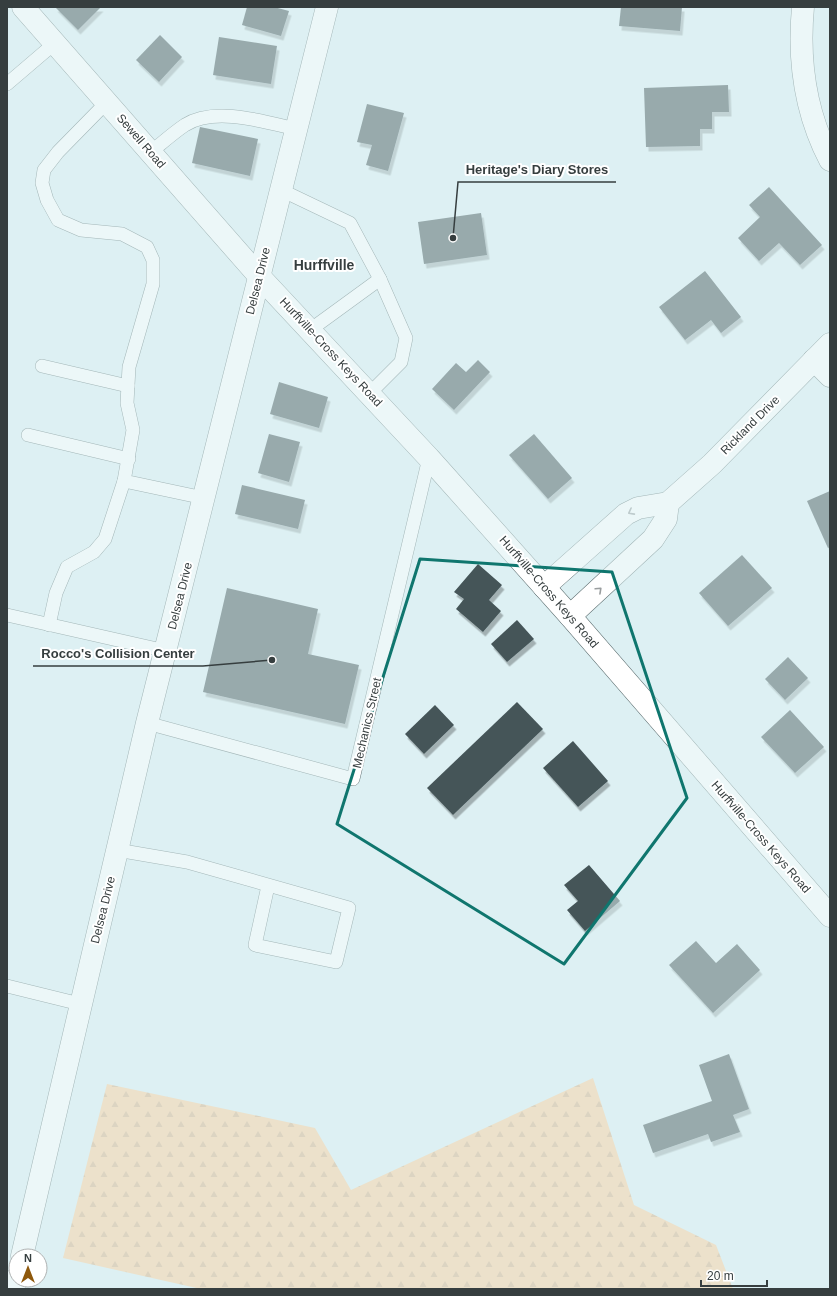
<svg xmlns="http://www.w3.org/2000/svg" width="837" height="1296" viewBox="0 0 837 1296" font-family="Helvetica,sans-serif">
<defs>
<pattern id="forest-firs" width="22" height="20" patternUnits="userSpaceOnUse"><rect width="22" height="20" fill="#ffce9c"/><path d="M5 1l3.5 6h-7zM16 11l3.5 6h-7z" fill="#dbb287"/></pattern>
<filter id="shadow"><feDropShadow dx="2.5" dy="4.5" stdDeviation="0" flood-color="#0004"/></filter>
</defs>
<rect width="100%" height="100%" fill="#ddf0f3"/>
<!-- forest -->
<path fill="url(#forest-firs)" d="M593 1078 634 1205 716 1245 733 1289H201L63 1258 107 1084 315 1128 351 1190Z"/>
<!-- building -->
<g fill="#455558" filter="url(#shadow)">
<path d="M55 7H101L78 30Z"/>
<path d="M247 7H274L289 11 281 36 242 25Z"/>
<path d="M621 7H682L680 31 619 26Z"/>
<path d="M160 35 182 57 159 82 136 60Z"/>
<path d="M219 37 277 46 271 84 213 75Z"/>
<path d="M728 85 729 112H712V129H700V146L646 147 644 88Z"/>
<path d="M367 104 404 113 388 171 366 165 372 145 357 142Z"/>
<path d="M200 127 258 139 250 176 192 163Z"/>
<path d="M769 187 822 245 800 265 779 243 759 261 738 238 760 217 749 205Z"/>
<path d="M481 213 487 255 424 264 418 222Z"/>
<path d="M705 271 741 317 721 333 711 320 685 340 659 307Z"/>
<path d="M478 360 490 372 454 410 432 389 456 363 466 372Z"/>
<path d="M279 382 328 397 319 428 270 414Z"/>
<path d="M269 434 300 442 289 482 258 473Z"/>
<path d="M534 434 572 478 548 499 509 455Z"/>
<path d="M242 485 305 500 298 529 235 514Z"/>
<path d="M830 491V547L828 548 807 501Z"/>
<path d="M742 555 772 588 728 626 699 593Z"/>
<path d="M478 564 502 585 489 600 501 611 483 632 456 609 464 599 454 592Z"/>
<path d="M227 588 318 609 308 654 359 665 345 724 203 692Z"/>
<path d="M517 620 534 639 507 662 491 644Z"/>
<path d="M788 657 808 678 785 700 765 679Z"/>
<path d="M517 702 543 729 453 815 427 788Z"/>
<path d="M435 705 454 725 424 754 405 734Z"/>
<path d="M790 710 824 747 795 773 761 737Z"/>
<path d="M573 741 608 781 578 807 543 768Z"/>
<path d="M589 865 620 901 585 931 567 910 578 901 564 885Z"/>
<path d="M696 941 716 963 737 944 760 970 713 1013 669 965Z"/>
<path d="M729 1054 749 1109 733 1115 740 1132 711 1142 708 1134 653 1153 643 1125 712 1101 699 1065Z"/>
</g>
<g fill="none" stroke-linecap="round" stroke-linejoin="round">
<defs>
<g id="lane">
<path d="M7 84 55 43"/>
<path d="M107 102 58 152 44 170 42 183 47 200 58 220 81 230 122 234 147 247 153 260V284L129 367 127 403 133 430 124 481 204 498"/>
<path d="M151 152C162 143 173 133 185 125 215 106 265 122 296 129"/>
<path d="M281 190 350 223 380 279 406 338 401 362 369 394"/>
<path d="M310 330 380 279"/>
<path d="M42 366 128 386"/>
<path d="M28 435 129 459"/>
<path d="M7 615 166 651"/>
<path d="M49 625 56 593 67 567 94 552 105 539 124 481"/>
<path d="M147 723 353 779 429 458"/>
<path d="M117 850 187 862 349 908 336 962 255 945 268 886"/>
<path d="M7 986 80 1004"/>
</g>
<g id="street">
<path d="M803 7C798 60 805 112 830 160"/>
<path d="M814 360 830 376"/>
<path d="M544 587 626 514 638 508 668 503 712 464 830 344"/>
<path d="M570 616 653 539 666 519 668 503"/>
</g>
<path id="secondary" d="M23 7 259 276 429 458 570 616 830 916"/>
<g id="primary">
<path d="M22 1256 147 723 327 7"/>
<path d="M14 1289 16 1279"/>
</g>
</defs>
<!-- lane casing -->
<use href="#lane" stroke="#607173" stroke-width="14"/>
<!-- street casing -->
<use href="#street" stroke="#607173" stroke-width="23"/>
<!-- secondary casing -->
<use href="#secondary" stroke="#607173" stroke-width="23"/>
<!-- primary casing -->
<use href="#primary" stroke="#607173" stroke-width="23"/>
<!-- lane -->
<use href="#lane" stroke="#fff" stroke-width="13"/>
<!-- street -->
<use href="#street" stroke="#fff" stroke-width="22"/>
<!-- secondary -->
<use href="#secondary" stroke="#fff" stroke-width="22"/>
<!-- primary -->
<use href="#primary" stroke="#fff" stroke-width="22"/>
</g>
<!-- one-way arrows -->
<defs><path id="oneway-chevron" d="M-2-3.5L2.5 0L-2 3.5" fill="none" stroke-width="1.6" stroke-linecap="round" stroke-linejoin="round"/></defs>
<g stroke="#9a9e9f">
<use href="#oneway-chevron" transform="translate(631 512) rotate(152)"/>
<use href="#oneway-chevron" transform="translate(599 590) rotate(-43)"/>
</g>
<!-- marked area -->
<path d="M0 0H837V1296H0ZM420 559 612 572 687 798 564 964 337 824Z" fill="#ddf0f3" fill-opacity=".55" fill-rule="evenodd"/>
<path fill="none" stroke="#0f766e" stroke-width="3" stroke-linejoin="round" d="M420 559 612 572 687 798 564 964 337 824Z"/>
<g text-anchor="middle" stroke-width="4" stroke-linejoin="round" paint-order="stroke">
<!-- street labels -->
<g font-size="12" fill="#363e3f" stroke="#fff">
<text transform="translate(141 141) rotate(49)" y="4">Sewell Road</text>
<text transform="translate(258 281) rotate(-76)" y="4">Delsea Drive</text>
<text transform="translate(331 352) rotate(47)" y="4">Hurffville-Cross Keys Road</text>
<text transform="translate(750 425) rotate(-45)" y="4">Rickland Drive</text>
<text transform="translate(549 592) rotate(49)" y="4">Hurffville-Cross Keys Road</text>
<text transform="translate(180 596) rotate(-76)" y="4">Delsea Drive</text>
<text transform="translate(367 723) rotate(-77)" y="4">Mechanics Street</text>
<text transform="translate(761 837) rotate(49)" y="4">Hurffville-Cross Keys Road</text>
<text transform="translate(103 910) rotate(-76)" y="4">Delsea Drive</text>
</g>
<!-- quarter labels -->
<g font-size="14" font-weight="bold" fill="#363e3f" stroke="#fff">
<text x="324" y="270">Hurffville</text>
</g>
</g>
<!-- callouts -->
<path fill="none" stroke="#363e3f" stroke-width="1.5" d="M453 238L458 182H616M272 660L203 666H33"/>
<g fill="#363e3f" stroke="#fff" stroke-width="1.5">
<circle cx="453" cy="238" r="4"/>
<circle cx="272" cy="660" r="4"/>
</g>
<g font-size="13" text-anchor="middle" font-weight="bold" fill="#363e3f" stroke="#fff" stroke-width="4" stroke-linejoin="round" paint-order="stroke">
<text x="537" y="174">Heritage's Diary Stores</text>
<text x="118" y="658">Rocco's Collision Center</text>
</g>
<!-- border -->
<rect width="837" height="1296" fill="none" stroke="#363e3f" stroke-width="16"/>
<!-- north arrow -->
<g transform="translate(28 1268)"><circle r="19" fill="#ffffff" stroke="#afb2b2"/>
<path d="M0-3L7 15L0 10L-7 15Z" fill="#8e580c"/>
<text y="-6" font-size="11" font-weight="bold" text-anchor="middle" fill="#363e3f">N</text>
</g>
<!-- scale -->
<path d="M701 1280v6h66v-6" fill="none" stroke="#363e3f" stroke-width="2"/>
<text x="707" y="1280" font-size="12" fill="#363e3f" stroke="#ffffff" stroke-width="3" paint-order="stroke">20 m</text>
</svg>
